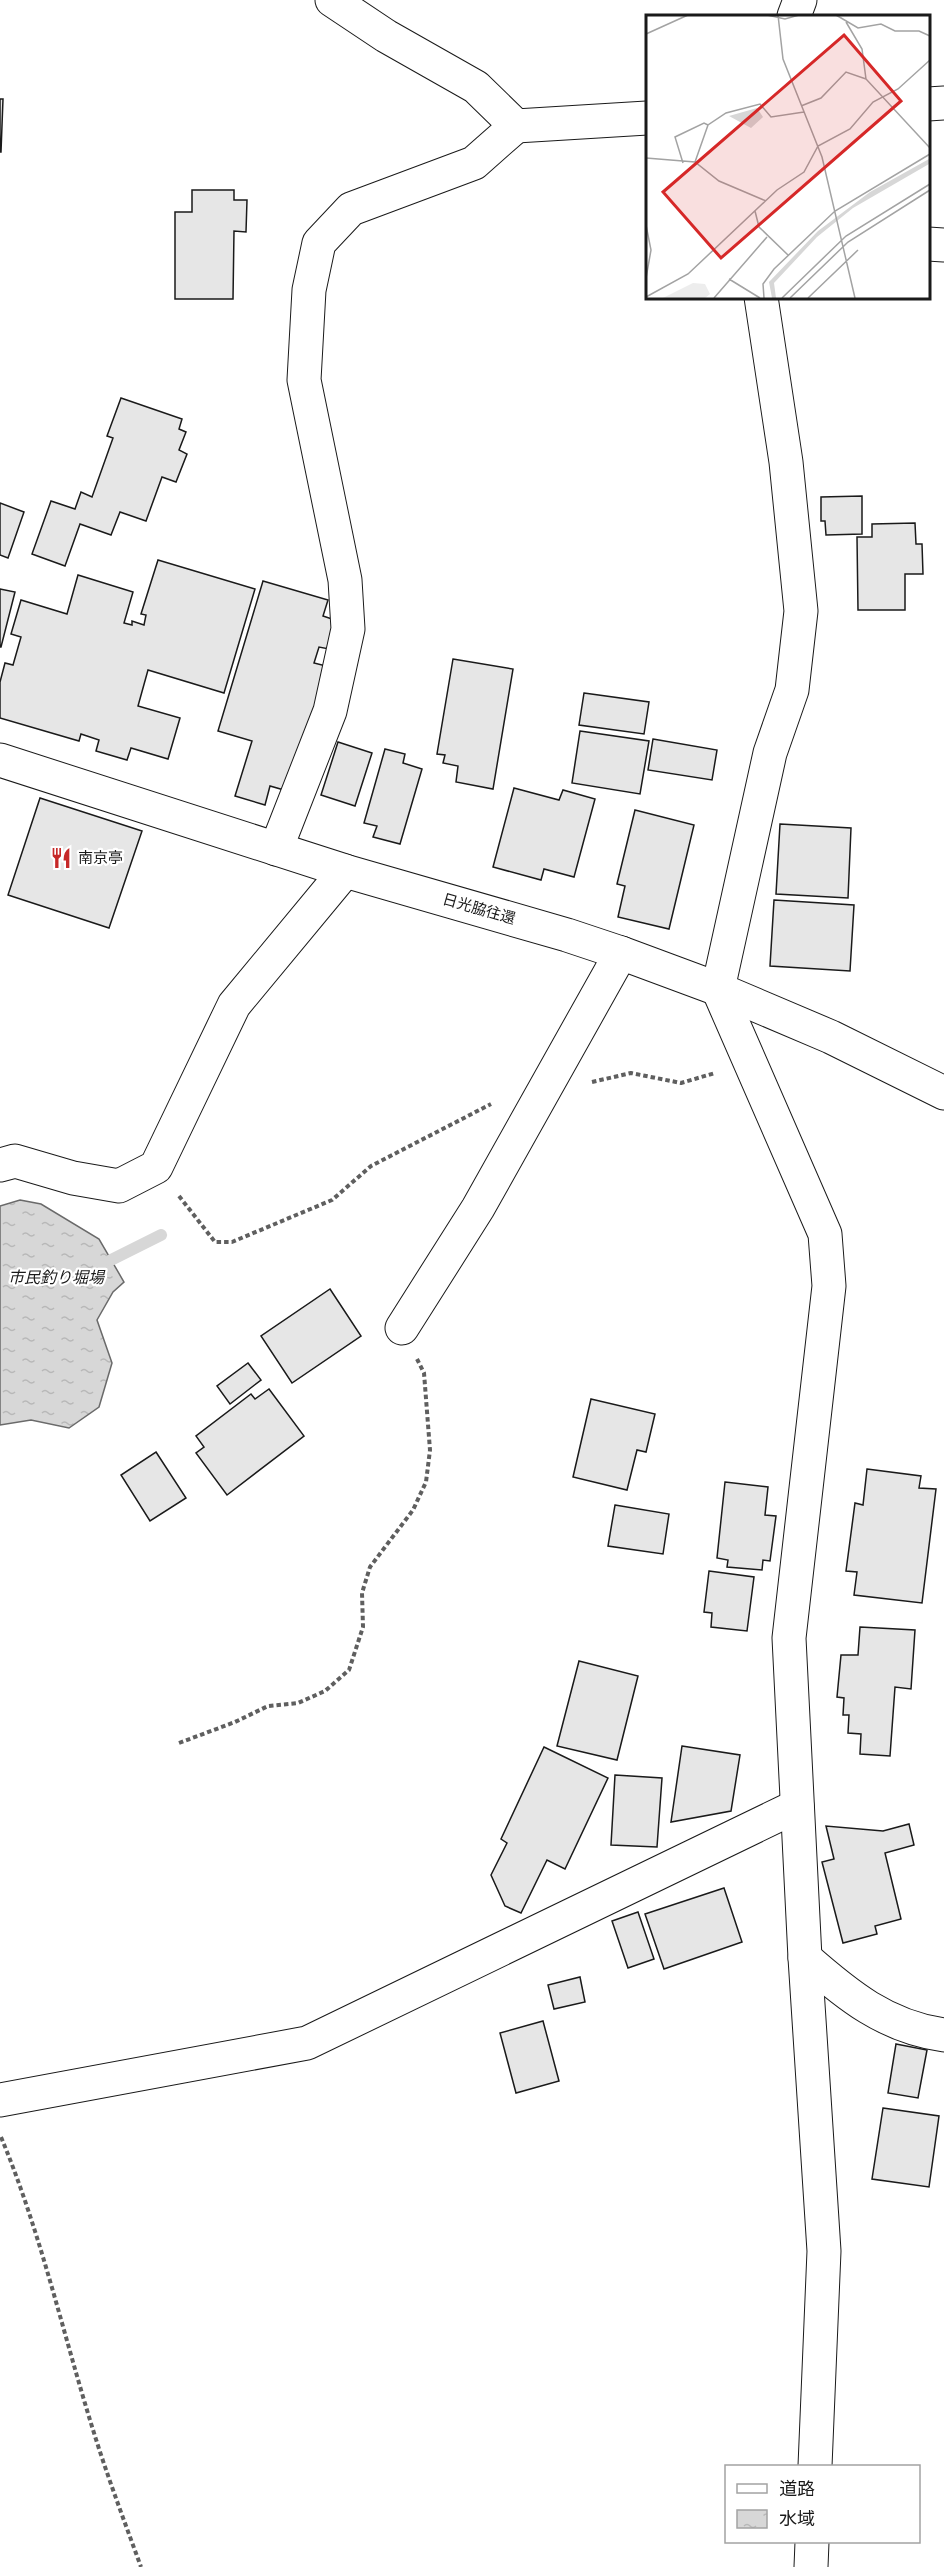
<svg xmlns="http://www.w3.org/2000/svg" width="944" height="2567" viewBox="0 0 944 2567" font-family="'Playfair Display','Noto Sans JP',serif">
<defs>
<pattern id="water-ripples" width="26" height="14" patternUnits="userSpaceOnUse" patternTransform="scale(1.5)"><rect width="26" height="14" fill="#d7d7d7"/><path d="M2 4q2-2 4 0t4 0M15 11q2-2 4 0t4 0" fill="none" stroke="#b8b8b8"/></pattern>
</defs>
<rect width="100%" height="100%" fill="#fff"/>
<!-- water -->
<path fill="url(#water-ripples)" stroke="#6a6a6a" stroke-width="1.5" d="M20 1200 41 1204 99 1239 124 1282 113 1292 97 1320 112 1363 99 1407 69 1428 31 1420 0 1425V1206Z"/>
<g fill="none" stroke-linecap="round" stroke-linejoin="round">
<!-- stream -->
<path stroke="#d7d7d7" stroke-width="12" d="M111 1260 161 1235"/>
</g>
<!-- building -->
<g fill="#e6e6e6" stroke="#1a1a1a" stroke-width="1.5">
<path d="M0 99H3L1 152H0Z"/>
<path d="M192 190H234V200H247L246 232 234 231 233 299H175V212H192Z"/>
<path d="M121 398 182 419 179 429 186 432 179 450 187 454 176 482 162 477 146 521 120 512 111 535 80 524 65 566 32 554 51 501 75 509 81 492 92 497 113 438 107 436Z"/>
<path d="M862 496V534L826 535 825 521H821V497Z"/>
<path d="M0 503 24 512 8 558 0 555Z"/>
<path d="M915 523 916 544H922L923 574H905V610H858L857 537H872V524Z"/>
<path d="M158 560 255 589 224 693 148 670 138 706 180 718 168 759 131 748 127 760 96 751 99 740 81 734 79 741 0 718V682L5 663 13 665 21 637 11 634 21 600 67 614 78 575 133 592 124 623 132 625V621L144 625 146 615 141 614Z"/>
<path d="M263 581 328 600 323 616 338 621 329 649 319 647 314 663 330 667 291 792 270 786 265 805 235 796 252 741 218 731Z"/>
<path d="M0 589 15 592 1 647H0Z"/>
<path d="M453 659 513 669 493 789 456 782 458 766 443 763 445 755 437 754Z"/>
<path d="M584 693 649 702 644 734 579 725Z"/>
<path d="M580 731 649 741 640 794 572 783Z"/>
<path d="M653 739 717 750 712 780 648 770Z"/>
<path d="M338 742 372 753 355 806 321 795Z"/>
<path d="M385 749 405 754 403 763 422 769 400 844 373 837 377 826 364 823Z"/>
<path d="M514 788 559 800 563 790 595 799 574 877 544 869 541 880 493 867Z"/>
<path d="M40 798 142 831 109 928 8 895Z"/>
<path d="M635 810 694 825 669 929 618 917 625 886 617 884Z"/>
<path d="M780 824 851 828 848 898 776 894Z"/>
<path d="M774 900 854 905 850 971 770 966Z"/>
<path d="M330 1289 361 1336 292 1383 261 1336Z"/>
<path d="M248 1363 261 1380 230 1404 217 1386Z"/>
<path d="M269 1389 304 1436 227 1495 196 1453 204 1447 196 1436 251 1394 255 1399Z"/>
<path d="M591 1399 655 1414 646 1452 637 1450 627 1490 573 1477Z"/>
<path d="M156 1452 186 1498 150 1521 121 1475Z"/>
<path d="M867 1469 921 1476 919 1488 936 1489 922 1603 854 1595 857 1572 846 1571 855 1503 863 1505Z"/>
<path d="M725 1482 768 1487 765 1515 776 1516 770 1561 763 1560 762 1570 727 1567 728 1560 717 1558Z"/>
<path d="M615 1505 669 1514 663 1554 608 1546Z"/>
<path d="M709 1571 754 1577 747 1631 711 1627 712 1613 704 1612Z"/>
<path d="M860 1627 915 1630 911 1689 895 1687 890 1756 860 1754 861 1734 848 1733 849 1715H843L844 1698 837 1697 841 1655H858Z"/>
<path d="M579 1661 638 1676 617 1760 557 1746Z"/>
<path d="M682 1746 740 1755 731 1811 671 1822Z"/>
<path d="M544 1747 608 1778 565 1869 547 1860 521 1913 505 1906 491 1875 507 1843 501 1839Z"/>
<path d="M615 1775 662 1778 657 1847 611 1845Z"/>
<path d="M909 1824 914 1845 885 1853 901 1919 875 1926 877 1934 843 1943 822 1862 834 1859 826 1826 883 1831Z"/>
<path d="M724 1888 742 1942 664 1969 645 1914Z"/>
<path d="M638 1912 654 1959 628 1968 612 1921Z"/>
<path d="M580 1977 585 2002 554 2009 548 1985Z"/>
<path d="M543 2021 559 2081 516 2093 500 2033Z"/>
<path d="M896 2044 927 2050 918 2098 888 2093Z"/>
<path d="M883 2108 939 2116 929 2187 872 2179Z"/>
</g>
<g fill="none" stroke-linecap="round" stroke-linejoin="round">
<defs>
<g id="minor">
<path d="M332 0 386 36 476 87 516 126 647 118"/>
<path d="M794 16 800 0"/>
<path d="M928 104 944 103"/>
<path d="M928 244 944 245"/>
<path d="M761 297 786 462 801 611 792 690 770 753 718 989 825 1234 829 1286 789 1638 805 1958 824 2251 815 2466"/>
<path d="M276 849 330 711 348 629 345 580 304 380 309 290 319 243 351 209 474 163 516 126"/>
<path d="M0 1165 15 1161 73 1178 119 1186 156 1167 234 1005 345 871"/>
<path d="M402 1328 478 1208 621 953"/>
<path d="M805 1958C847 1995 886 2027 944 2035"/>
<path d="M0 2100 307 2043 797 1806"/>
<path d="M811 2567 812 2542"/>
</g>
<path id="highway" d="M0 760 345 871 567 935 621 953 718 989 831 1037 944 1093"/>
</defs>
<!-- minor casing -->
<use href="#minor" stroke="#1a1a1a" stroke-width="35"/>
<!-- highway casing -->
<use href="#highway" stroke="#1a1a1a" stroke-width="35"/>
<!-- path -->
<g stroke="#5f5f5f" stroke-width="4" stroke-dasharray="4.5 3" stroke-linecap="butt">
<path d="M592 1082 631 1073 681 1083 715 1073"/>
<path d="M179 1196 215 1242H232L332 1200 371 1166 491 1104"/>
<path d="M179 1743 235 1722 268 1706 298 1703 325 1691 349 1670 363 1627 362 1593 370 1567 413 1510 426 1482 430 1450 424 1373 417 1359"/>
<path d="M1 2137C41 2233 63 2334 94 2433 108 2478 125 2523 141 2567"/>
</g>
<!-- minor -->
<use href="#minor" stroke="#fff" stroke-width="33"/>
<!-- highway -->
<use href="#highway" stroke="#fff" stroke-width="33"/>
</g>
<!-- icons -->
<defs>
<symbol id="restaurant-bare" viewBox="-9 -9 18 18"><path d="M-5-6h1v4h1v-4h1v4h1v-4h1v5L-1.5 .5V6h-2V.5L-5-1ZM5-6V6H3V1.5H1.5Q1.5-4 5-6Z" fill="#c62828" stroke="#fff" stroke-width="2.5" paint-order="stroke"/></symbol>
</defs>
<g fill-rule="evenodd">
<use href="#restaurant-bare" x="46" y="843" width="30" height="30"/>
</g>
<g text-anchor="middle" stroke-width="4.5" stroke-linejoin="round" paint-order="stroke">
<!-- poi labels -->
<g font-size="15" fill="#1a1a1a" stroke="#fff" text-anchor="start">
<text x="78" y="863">南京亭</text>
</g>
<!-- street labels -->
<g font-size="15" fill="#1a1a1a" stroke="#fff">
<text transform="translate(479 909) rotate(16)" y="5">日光脇往還</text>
</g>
<!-- water labels -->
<g font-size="16" font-style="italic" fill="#1a1a1a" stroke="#fff">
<text x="56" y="1283">市民釣り堀場</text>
</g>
</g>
<!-- overview -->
<g transform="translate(646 15)">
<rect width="284" height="284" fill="#fff"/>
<path d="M47 268 59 269 64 279 59 283H17Z" fill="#ededed"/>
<path d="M111 93 117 102 105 113 83 101ZM283 144V149L207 193 171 222 128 268 130 283H126L123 267 172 216 224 177Z" fill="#d7d7d7"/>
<path fill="none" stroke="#a3a3a3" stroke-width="1.5" d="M121 0 139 4 153 0M132 0 137 44 176 142 209 283M190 0 212 13 235 9 249 16H273L284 21M200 7 216 34 220 64 284 133M0 19 42 0M155 91 175 83 200 57 220 64M0 143 49 147 73 166 120 186M49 147 62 110 80 98 114 89 125 102 158 97M37 148 29 122 58 108 62 110M109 196 113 212 142 240M0 210 5 235 0 263M83 264 114 283M0 282 42 259 131 175 158 157 172 131 204 114 227 87 252 74 284 45M68 283 121 222M118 283 117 269 128 254 189 196 284 139M136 283 200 221 284 169M144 283 202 227 284 175M162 283 212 235"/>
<path fill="#d62828" fill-opacity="0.15" stroke="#d62828" stroke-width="3" d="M198 20 255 86 75 243 17 177Z"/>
<rect width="284" height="284" fill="none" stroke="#1a1a1a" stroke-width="3"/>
</g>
<!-- legend -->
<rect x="725" y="2465" width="195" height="78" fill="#ffffff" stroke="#a3a3a3" stroke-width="1.5"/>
<rect x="737" y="2484" width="30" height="9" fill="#ffffff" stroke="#a3a3a3" stroke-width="1.5"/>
<text x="779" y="2495" font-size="18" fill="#1a1a1a">道路</text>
<rect x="737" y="2510" width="30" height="18" fill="url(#water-ripples)" stroke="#a3a3a3" stroke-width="1.5"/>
<text x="779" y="2525" font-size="18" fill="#1a1a1a">水域</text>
</svg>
